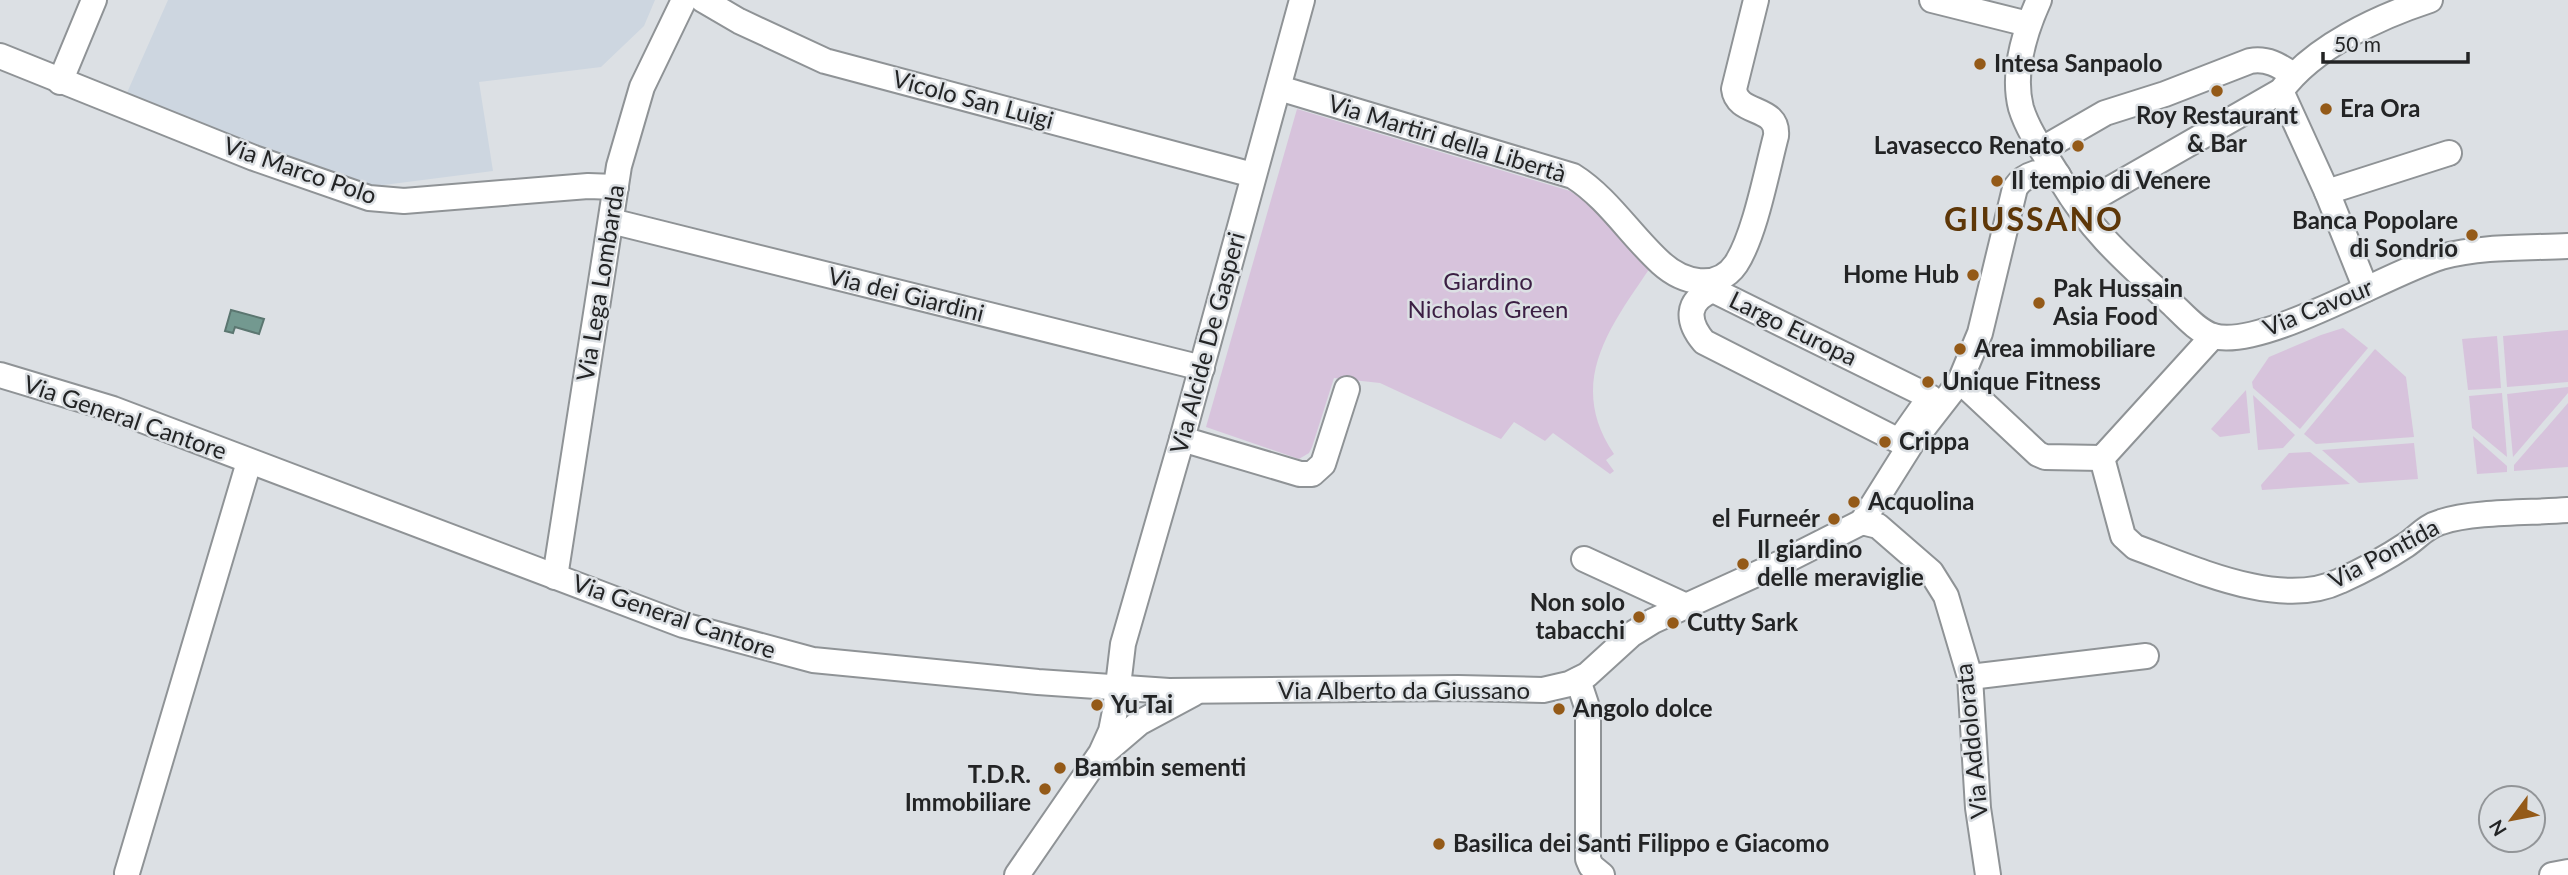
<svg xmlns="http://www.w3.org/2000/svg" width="2568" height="875" viewBox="0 0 2568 875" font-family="Lato,sans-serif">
<rect width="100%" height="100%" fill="#dce0e4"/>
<!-- built -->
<path fill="#cdd6e0" d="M168 0H655L644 26 601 67 479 82 493 171 368 187 126 95Z"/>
<!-- green -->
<g fill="#d7c3dc">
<path d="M1297 109 1570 191 1586 202 1650 268C1610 327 1566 383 1614 454L1606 460 1614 471 1610 474 1553 433 1545 441 1514 422 1501 439 1380 383 1334 378 1312 447 1309 453 1299 459 1206 427Z"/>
<path d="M2343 328 2368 348 2300 429 2253 388 2252 382 2269 357 2321 335Z"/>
<path d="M2568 330V382L2507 387 2503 336Z"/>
<path d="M2497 336 2501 388 2468 390 2462 339Z"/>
<path d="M2375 349 2406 377 2414 437 2316 444 2304 434Z"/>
<path d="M2568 387V393L2513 457 2507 394Z"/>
<path d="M2246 390 2250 433 2220 437 2211 429Z"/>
<path d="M2502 393 2507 457 2472 428 2469 396Z"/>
<path d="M2253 395 2295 435 2283 448 2258 450Z"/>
<path d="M2568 403V467L2514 471V465Z"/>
<path d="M2473 436 2507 466V472L2477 474Z"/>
<path d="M2414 443 2418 479 2359 483 2322 450Z"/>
<path d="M2310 452 2350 484 2262 490 2261 485 2289 453Z"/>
</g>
<!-- water -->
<path fill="#739990" stroke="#5b7670" stroke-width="2" d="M231 310 264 319 259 334 235 327 233 333 225 331Z"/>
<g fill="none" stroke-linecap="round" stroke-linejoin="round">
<defs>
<g id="minor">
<path d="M703 0 739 21 825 61 1253 175"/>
<path d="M1932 0 2028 24"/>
<path d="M2039 0C2025 31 2012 73 2021 108 2029 134 2048 158 2062 182 2093 234 2128 263 2171 303 2183 314 2197 331 2213 336 2262 350 2388 273 2441 257 2482 246 2526 248 2568 246"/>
<path d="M0 56 254 158 369 198 404 201 588 186 616 187"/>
<path d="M60 82 94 0"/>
<path d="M1279 88 1573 176C1608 198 1631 236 1661 263 1682 282 1717 292 1736 264 1755 235 1767 170 1776 136 1779 105 1737 116 1734 89L1756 0"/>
<path d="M2281 91 2327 192 2366 289"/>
<path d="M2046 147 2105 113 2165 94 2250 61C2267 58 2279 65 2293 75"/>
<path d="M2327 192 2449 153"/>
<path d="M2082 205 2281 91C2313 47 2378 17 2430 0"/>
<path d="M611 221 1202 368"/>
<path d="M1713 290 1930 397 1899 441 1704 342C1687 322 1685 301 1713 290Z"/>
<path d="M0 375 113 409 683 625 813 660 1038 682 1169 691 1458 688 1543 690 1569 684 1587 675 1632 634 1653 621 1783 562 1862 522 1878 526 1931 572 1946 596 1970 677 1978 808 1988 875"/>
<path d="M1960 381 2038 454 2045 457 2102 458 2213 336"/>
<path d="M1182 439 1300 474H1312L1323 464 1347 389"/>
<path d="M2102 458 2123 536 2135 547C2193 568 2280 610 2340 581 2362 571 2385 559 2406 545 2418 537 2426 526 2441 522 2474 511 2532 513 2568 510"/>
<path d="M1862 522 1911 444 1960 381 1980 333 2015 188C2025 173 2042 169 2058 175"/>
<path d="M1584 559 1686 606"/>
<path d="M555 577 619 166 642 87 684 0"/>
<path d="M1970 677 2146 656"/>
<path d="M1578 680 1586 704 1588 717V859L1591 866 1602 875"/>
<path d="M1105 752 1139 723 1193 694"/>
<path d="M127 873 249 462"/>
<path d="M1017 875 1101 753 1111 731 1115 711 1123 644 1182 439 1302 0"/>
<path d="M2552 875 2568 872"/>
</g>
</defs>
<!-- minor casing -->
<use href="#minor" stroke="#8f9396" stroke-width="28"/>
<!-- minor -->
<use href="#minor" stroke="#fff" stroke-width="24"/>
</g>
<!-- markers -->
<g fill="#945a18" stroke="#dce0e4" stroke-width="2.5">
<circle cx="1980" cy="64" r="7"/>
<circle cx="2217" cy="91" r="7"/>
<circle cx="2326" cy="109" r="7"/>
<circle cx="2078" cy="146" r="7"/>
<circle cx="1997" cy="181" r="7"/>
<circle cx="2472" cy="235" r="7"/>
<circle cx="1973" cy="275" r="7"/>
<circle cx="2039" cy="303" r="7"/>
<circle cx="1960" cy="349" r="7"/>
<circle cx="1928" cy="382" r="7"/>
<circle cx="1885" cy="442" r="7"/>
<circle cx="1854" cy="502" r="7"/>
<circle cx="1834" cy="519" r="7"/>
<circle cx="1743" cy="564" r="7"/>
<circle cx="1639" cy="617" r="7"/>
<circle cx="1673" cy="623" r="7"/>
<circle cx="1097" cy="705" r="7"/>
<circle cx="1559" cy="709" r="7"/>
<circle cx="1060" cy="768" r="7"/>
<circle cx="1045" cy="789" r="7"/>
<circle cx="1439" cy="844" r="7"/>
</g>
<g text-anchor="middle" stroke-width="5" stroke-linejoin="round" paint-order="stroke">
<!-- poi labels -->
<g font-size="24" font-weight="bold" fill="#232425" stroke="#dce0e4" text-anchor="start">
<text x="1994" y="72">Intesa Sanpaolo</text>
<text x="2340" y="117">Era Ora</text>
<text x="2217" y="124" text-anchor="middle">Roy Restaurant<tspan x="2217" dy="28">&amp; Bar</tspan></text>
<text x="2064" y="154" text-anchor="end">Lavasecco Renato</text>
<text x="2011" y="189">Il tempio di Venere</text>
<text x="2458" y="229" text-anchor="end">Banca Popolare<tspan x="2458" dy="28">di Sondrio</tspan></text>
<text x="1959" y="283" text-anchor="end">Home Hub</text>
<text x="2053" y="297">Pak Hussain<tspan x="2053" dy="28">Asia Food</tspan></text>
<text x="1974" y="357">Area immobiliare</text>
<text x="1942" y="390">Unique Fitness</text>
<text x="1899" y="450">Crippa</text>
<text x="1868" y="510">Acquolina</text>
<text x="1820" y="527" text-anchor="end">el Furneér</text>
<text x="1757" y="558">Il giardino<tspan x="1757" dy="28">delle meraviglie</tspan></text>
<text x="1625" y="611" text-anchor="end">Non solo<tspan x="1625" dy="28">tabacchi</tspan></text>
<text x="1687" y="631">Cutty Sark</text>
<text x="1111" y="713">Yu Tai</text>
<text x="1573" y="717">Angolo dolce</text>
<text x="1074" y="776">Bambin sementi</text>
<text x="1031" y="783" text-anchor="end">T.D.R.<tspan x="1031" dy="28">Immobiliare</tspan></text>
<text x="1453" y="852">Basilica dei Santi Filippo e Giacomo</text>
</g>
<!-- street labels -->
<g font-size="24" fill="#232425" stroke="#dce0e4">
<text transform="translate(973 100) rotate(15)" y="8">Vicolo San Luigi</text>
<text transform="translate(1447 139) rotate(17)" y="8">Via Martiri della Libertà</text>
<text transform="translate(300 171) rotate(19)" y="8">Via Marco Polo</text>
<text transform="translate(601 283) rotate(-81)" y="8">Via Lega Lombarda</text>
<text transform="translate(906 295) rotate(14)" y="8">Via dei Giardini</text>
<text transform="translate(2318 308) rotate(-22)" y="8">Via Cavour</text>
<text transform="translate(1793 329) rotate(26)" y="8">Largo Europa</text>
<text transform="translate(1208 343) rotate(-75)" y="8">Via Alcide De Gasperi</text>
<text transform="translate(125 418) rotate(19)" y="8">Via General Cantore</text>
<text transform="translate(2384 554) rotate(-28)" y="8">Via Pontida</text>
<text transform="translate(674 617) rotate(19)" y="8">Via General Cantore</text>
<text x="1404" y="699">Via Alberto da Giussano</text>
<text transform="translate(1972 741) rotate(-96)" y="8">Via Addolorata</text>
</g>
<!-- park labels -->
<g font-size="24" fill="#3b1e43" stroke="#dce0e4">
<text x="1488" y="290">Giardino<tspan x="1488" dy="28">Nicholas Green</tspan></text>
</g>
<!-- district labels -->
<g font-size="32" font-weight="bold" letter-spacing="2" fill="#5e3708" stroke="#dce0e4">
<text x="2034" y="231">GIUSSANO</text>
</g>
</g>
<!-- north arrow -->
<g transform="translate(2512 819) rotate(238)"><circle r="33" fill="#dce0e4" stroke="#929598" stroke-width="2"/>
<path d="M0-5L12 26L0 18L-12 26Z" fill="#945a18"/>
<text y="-10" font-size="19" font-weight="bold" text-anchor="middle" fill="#232425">N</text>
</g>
<!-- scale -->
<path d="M2323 52v10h145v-10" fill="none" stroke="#232425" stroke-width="3.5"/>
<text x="2334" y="52" font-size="21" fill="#232425" stroke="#dce0e4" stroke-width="5" paint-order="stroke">50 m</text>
</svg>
